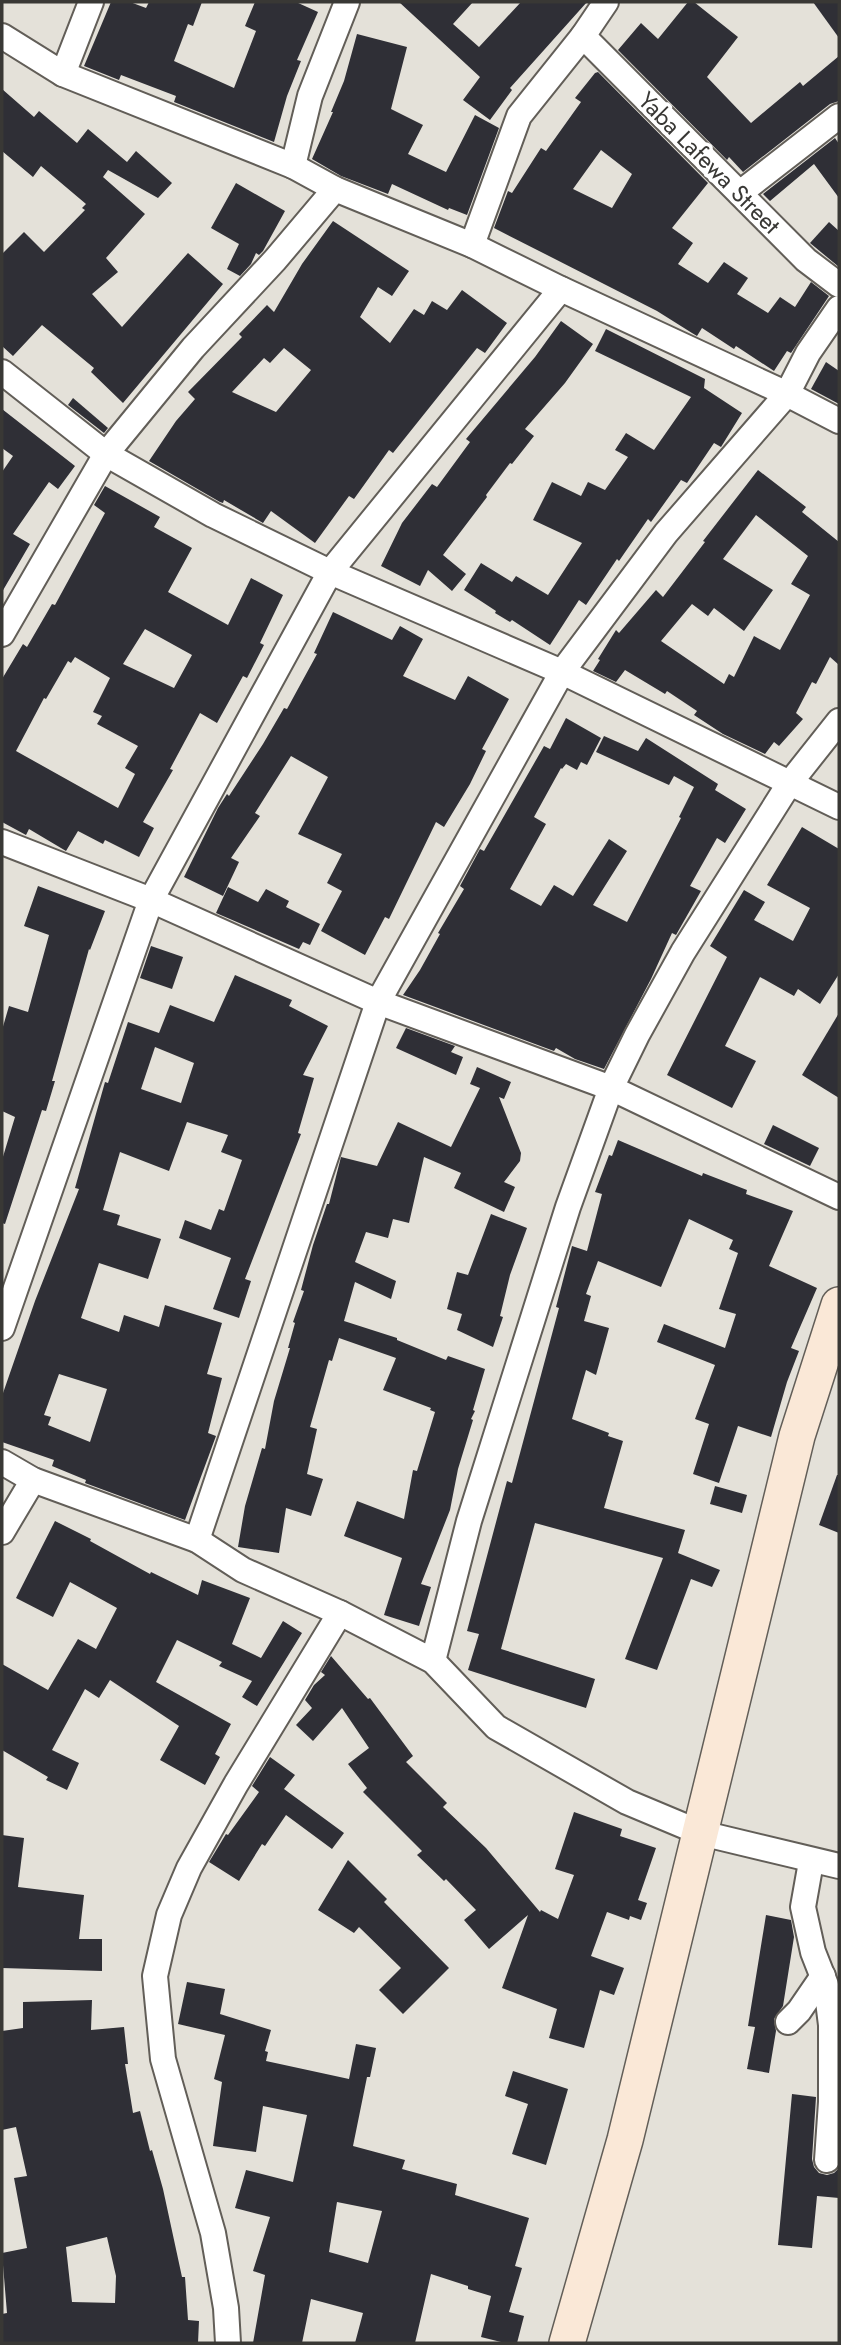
<svg xmlns="http://www.w3.org/2000/svg" width="841" height="2345" viewBox="0 0 841 2345" font-family="Jost,sans-serif">
<rect width="100%" height="100%" fill="#e4e1d9"/>
<!-- building -->
<g fill="#2f2f36" fill-rule="evenodd">
<path d="M111 2H130L146 8 149 2H202L193 26 188 24 174 61 234 88 256 31 245 26 255 2H296L318 12 297 60 301 61 287 96 274 142 174 102 176 96 121 75 119 80 84 66Z"/>
<path d="M399 2H473L453 24 479 47 521 2H587L510 88 512 90 490 120 463 100 480 77Z"/>
<path d="M688 2H694L738 37 707 77 751 123 800 82 803 86 839 56V101L830 104 743 172 729 157 727 160 618 50 641 23 658 39Z"/>
<path d="M813 2H839V38Z"/>
<path d="M357 34 407 47 391 109 423 125 408 154 446 172 475 115 499 128 467 215 449 208 448 210 392 184 388 194 341 176 312 159 333 112H331L344 81Z"/>
<path d="M598 72 708 183 672 228 693 243 678 264 708 283 724 262 748 278 737 294 768 313 780 297 795 307 811 282 829 296 791 353 787 351 774 371 736 346 734 349 702 328 697 336 692 333 657 311 494 228 508 191 512 193 541 148 546 151 581 102 575 98 595 73ZM601 150 632 174 612 208 573 189Z"/>
<path d="M2 89 34 117 39 111 77 143 88 129 127 162 136 151 172 183 158 198 108 170 103 177 145 214 106 258 118 272 92 294 122 327 188 253 223 284 123 403 91 372 94 368 42 325 13 356 2 346V254L24 232 44 252 85 210 82 208 86 204 41 166 33 177 2 151Z"/>
<path d="M835 138 839 144V198L814 164 770 201 763 194Z"/>
<path d="M236 183 285 211 263 251 259 255 256 253 251 264 240 276 227 269 239 244 211 228Z"/>
<path d="M333 221 409 271 392 296 378 287 360 317 390 343 414 309 424 315 432 301 447 310 462 290 507 323 485 353 477 348 393 453 389 450 354 499 349 496 315 543 271 511 263 523 224 500 223 503 220 502 149 461 176 421 195 399 188 392 242 337 239 334 267 305 274 312 302 264ZM284 348 311 370 276 412 232 392 264 358 270 363Z"/>
<path d="M829 222 839 231V267L810 243Z"/>
<path d="M561 321 593 344 565 383 525 429 534 436 512 464 510 463 486 495 487 497 443 555 466 574 452 591 428 570 420 586 381 566 402 523 432 484 437 487 470 442 466 439 535 357Z"/>
<path d="M606 329 705 379 704 388 742 413 721 447 714 443 687 483 681 480 651 522 648 519 619 561 617 559 586 605 579 600 550 645 512 620 510 622 495 613 496 611 464 590 481 563 512 582 516 576 548 595 582 543 533 520 552 482 581 496 588 482 605 490 628 457 615 450 626 433 654 450 691 397 595 351Z"/>
<path d="M826 362 839 371V404L811 389Z"/>
<path d="M73 398 108 428 104 433 68 405Z"/>
<path d="M2 409 75 466 58 489 49 482 13 534 30 544 2 592V472L13 456 2 448Z"/>
<path d="M758 470 806 507 802 512 839 542V665L830 657 816 684 812 682 796 713 803 719 779 746 774 742 765 754 723 734 694 715 697 711 667 691 665 694 625 670 616 682 593 671 600 660 598 659 616 630 619 633 656 590 663 597 705 542 703 541ZM756 515 808 556 791 584 810 595 780 650 754 636 734 677 729 674 724 684 661 641 692 604 708 616 714 608 744 631 773 590 723 559Z"/>
<path d="M105 486 160 517 154 527 192 548 168 592 228 625 251 578 283 595 260 643 264 645 247 678 243 676 217 723 200 713 170 769 173 770 143 822 154 828 139 857 105 840 103 844 78 831 66 851 29 829 26 835 2 822V679L23 644 27 647 52 604 55 605 105 513 94 505ZM145 629 192 655 174 688 123 664ZM75 657 110 678 93 712 102 716 97 724 138 746 125 768 135 774 118 808 16 751 44 698 46 699 68 661 71 663Z"/>
<path d="M333 612 392 640 400 626 423 639 403 676 455 700 468 676 509 699 482 749 486 751 470 784 444 827 436 822 389 919 385 917 365 955 321 931 342 891 327 883 342 854 298 834 328 777 291 756 255 813 260 816 231 858 239 862 223 896 184 877 218 808 227 794 229 796 263 744 284 708 287 709 317 654 314 653Z"/>
<path d="M566 718 601 738 587 765 581 762 577 770 566 764 562 769 561 768 534 817 546 824 510 889 541 906 554 885 573 896 609 839 627 851 593 905 627 922 681 818 679 817 694 787 674 776 669 785 596 752 604 736 638 751 646 738 718 784 715 790 746 809 725 843 717 838 690 886 701 891 676 935 672 933 651 979 604 1069 575 1059 556 1048 554 1051 403 995 420 970 440 934 438 933 464 889 460 886 480 849 484 851 544 746 550 749Z"/>
<path d="M802 827 839 849V974L820 1004 798 989 794 996 760 977 725 1046 756 1061 732 1108 667 1075 727 957 710 946 744 890 765 902 754 920 793 941 810 908 767 885Z"/>
<path d="M38 886 105 911 90 950 89 949 52 1081H55L46 1111 42 1110 5 1224 2 1223V1160L15 1117 2 1111V1030L9 1006 28 1012 49 935 24 926Z"/>
<path d="M228 887 258 902 266 889 289 901 286 907 320 924 310 945 303 942 299 949 216 913Z"/>
<path d="M151 946 183 957 172 989 140 978Z"/>
<path d="M235 975 292 1000 289 1006 328 1026 303 1075 314 1078 298 1133 301 1134 245 1279 251 1281 239 1318 213 1309 231 1258 179 1238 185 1220 211 1230 219 1209 224 1211 242 1160 221 1152 228 1135 187 1122 169 1171 120 1152 103 1210 120 1215 117 1225 161 1239 148 1279 99 1263 81 1318 119 1332 124 1315 159 1327 165 1305 222 1323 207 1374 222 1378 208 1433 216 1436 185 1520 85 1483 86 1480 52 1466 54 1460 2 1442V1396L35 1301 79 1189 75 1188 105 1082 108 1083 128 1022 159 1033 170 1005 214 1022ZM155 1047 194 1063 181 1103 141 1089ZM59 1374 107 1389 90 1442 48 1425 51 1417 44 1415Z"/>
<path d="M839 1013V1098L802 1075Z"/>
<path d="M406 1028 455 1046 451 1052 463 1057 456 1075 396 1048Z"/>
<path d="M477 1067 511 1082 504 1099 499 1097 521 1153 520 1161 504 1182 515 1187 504 1212 454 1188 461 1173 424 1157 409 1223 393 1219 388 1238 366 1232 355 1262 396 1281 391 1299 355 1282 344 1321 397 1338V1340L446 1360 448 1356 485 1369 473 1410 475 1411 471 1419 473 1420 458 1469 450 1510 421 1584 431 1587 419 1626 384 1615 402 1558 344 1536 357 1501 404 1519 413 1470 417 1471 435 1412 430 1410 431 1408 383 1390 396 1358 339 1338 332 1361 329 1360 310 1427 317 1429 307 1474 323 1479 311 1516 286 1508 279 1553 238 1547 245 1506 262 1448 265 1449 274 1401 290 1348H288L295 1323 293 1322 304 1291 301 1290 313 1245 327 1204H329L341 1157 377 1166 398 1122 451 1147 480 1088 470 1084Z"/>
<path d="M773 1125 819 1148 810 1166 764 1144Z"/>
<path d="M618 1140 702 1176 703 1173 747 1190 746 1194 793 1211 769 1266 817 1288 791 1348 799 1351 787 1382 771 1437 738 1426 719 1483 693 1474 709 1424 695 1419 715 1365 657 1342 664 1324 725 1348 736 1314 719 1309 738 1253 729 1249 733 1240 689 1219 661 1287 598 1261 586 1294 591 1296 584 1321 609 1328 596 1375 586 1370 572 1419 609 1433 608 1436 623 1441 604 1508 685 1530 678 1553 720 1570 712 1587 691 1579 657 1670 625 1659 663 1558 535 1523 501 1649 595 1679 586 1708 468 1670 479 1634 467 1631 507 1481 512 1483 559 1308 556 1307 572 1246 587 1251 602 1194 595 1192 609 1155 612 1156Z"/>
<path d="M491 1214 527 1228 510 1275 500 1316 503 1317 493 1347 457 1330 462 1314 447 1309 457 1272 468 1275Z"/>
<path d="M837 1475H839V1533L819 1525Z"/>
<path d="M715 1486 747 1495 742 1513 710 1504Z"/>
<path d="M55 1521 91 1539 90 1541 150 1574 151 1572 198 1595 202 1580 250 1598 232 1644 261 1658 283 1621 302 1633 257 1706 242 1697 252 1681 219 1666 222 1662 177 1640 156 1682 231 1724 215 1754 220 1757 205 1785 160 1760 179 1726 110 1680 99 1698 85 1689 52 1750 79 1763 67 1790 46 1780 48 1777 2 1750V1664L48 1690 78 1639 96 1649 117 1608 70 1582 53 1617 16 1598Z"/>
<path d="M331 1656 368 1699 370 1698 413 1756 406 1762 447 1803 443 1807 486 1848 540 1912 541 1910 558 1919 574 1875 555 1869 574 1812 622 1829 620 1836 656 1848 638 1900 647 1903 641 1920 630 1916 629 1920 607 1912 591 1956 624 1968 614 1995 600 1990 584 2048 549 2038 557 2009 502 1988 528 1915 489 1949 464 1920 476 1910 446 1879 444 1881 417 1855 422 1851 363 1792 367 1788 348 1764 369 1748 342 1708 313 1741 296 1725 312 1708 305 1700 314 1685 325 1675 321 1672Z"/>
<path d="M270 1757 295 1775 284 1789 344 1833 332 1849 286 1815 265 1846 262 1844 239 1881 209 1862 226 1834 228 1835 259 1792 252 1786Z"/>
<path d="M2 1835 24 1838 18 1887 84 1895 79 1939H102V1971L2 1968Z"/>
<path d="M348 1860 387 1899 384 1902 449 1968 403 2014 379 1990 401 1968 359 1927 354 1933 318 1910Z"/>
<path d="M766 1915 791 1920 794 1937 783 2006 774 2019 776 2031 769 2073 747 2069 755 2027 748 2026Z"/>
<path d="M187 1982 225 1989 220 2014 271 2030 265 2051 268 2052 266 2061 349 2079 356 2044 376 2048 370 2077H367L353 2146 405 2160 402 2169 457 2184 455 2195 529 2218 515 2266 522 2268 509 2312 524 2316 517 2343H505L481 2337 491 2296 468 2289V2286L431 2274 415 2343H355L363 2313 311 2299 302 2343H253L265 2275 253 2271 270 2217 235 2208 246 2170 293 2182 307 2115 263 2106 256 2152 213 2146 222 2082 214 2079 225 2035 178 2024ZM337 2202 382 2211 368 2263 329 2252Z"/>
<path d="M92 2000 91 2030 124 2027 128 2064H125L133 2113 140 2111 150 2151 152 2150 163 2189 182 2277H185L188 2320 199 2321 198 2343H2V2314L7 2313 2 2253 27 2248 14 2178 27 2176 16 2127 2 2130V2031L23 2028V2002ZM107 2237 116 2276 115 2303 72 2302 66 2247Z"/>
<path d="M513 2071 568 2089 546 2165 512 2154 528 2104 505 2096Z"/>
<path d="M792 2094 816 2097 812 2159 814 2167 819 2173 827 2175 834 2173 839 2168V2198L817 2196 812 2248 778 2245Z"/>
</g>
<g fill="none" stroke-linecap="round" stroke-linejoin="round">
<defs>
<g id="street">
<path d="M2 36 63 74 293 166 335 189 472 245 561 289 787 394 839 421"/>
<path d="M583 36 806 260 839 285"/>
<path d="M63 74 91 2"/>
<path d="M293 166 310 96 347 2"/>
<path d="M740 193 839 116"/>
<path d="M472 245 519 116 583 36 606 2"/>
<path d="M2 372 106 454 213 515 330 572 562 672 839 807"/>
<path d="M2 634 106 454 193 348 275 260 335 189"/>
<path d="M2 842 151 900 378 1002 611 1088 839 1197"/>
<path d="M2 1328 151 900 330 572 561 289"/>
<path d="M2 1462 33 1480 197 1540 243 1570 340 1613 433 1661 496 1727 627 1802 701 1833 839 1866"/>
<path d="M2 1532 33 1480"/>
<path d="M197 1540 378 1002 562 672 666 533 787 394 808 353 839 308"/>
<path d="M433 1661 469 1521 568 1207 611 1088 637 1035 683 952 789 784 839 721"/>
<path d="M811 1862 803 1907 813 1952 826 1985 831 2025V2102L827 2160"/>
<path d="M788 2022 799 2011 823 1976"/>
<path d="M228 2343 226 2308 213 2233 163 2059 155 1976 169 1915 189 1868 236 1784 340 1613"/>
</g>
<path id="secondary" d="M567 2343 625 2140 797 1436 839 1305"/>
</defs>
<!-- street casing -->
<use href="#street" stroke="#625e58" stroke-width="28"/>
<!-- secondary casing -->
<use href="#secondary" stroke="#625e58" stroke-width="38"/>
<!-- street -->
<use href="#street" stroke="#fff" stroke-width="24"/>
<!-- secondary -->
<use href="#secondary" stroke="#fae8d7" stroke-width="35"/>
</g>
<g text-anchor="middle" stroke-width="7" stroke-linejoin="round" paint-order="stroke">
<!-- street labels -->
<g font-size="24" fill="#393835" stroke="#fff">
<text transform="translate(709 163) rotate(45)" y="8">Yaba Lafewa Street</text>
</g>
</g>
<!-- border -->
<rect width="841" height="2345" fill="none" stroke="#393835" stroke-width="7"/>
</svg>
